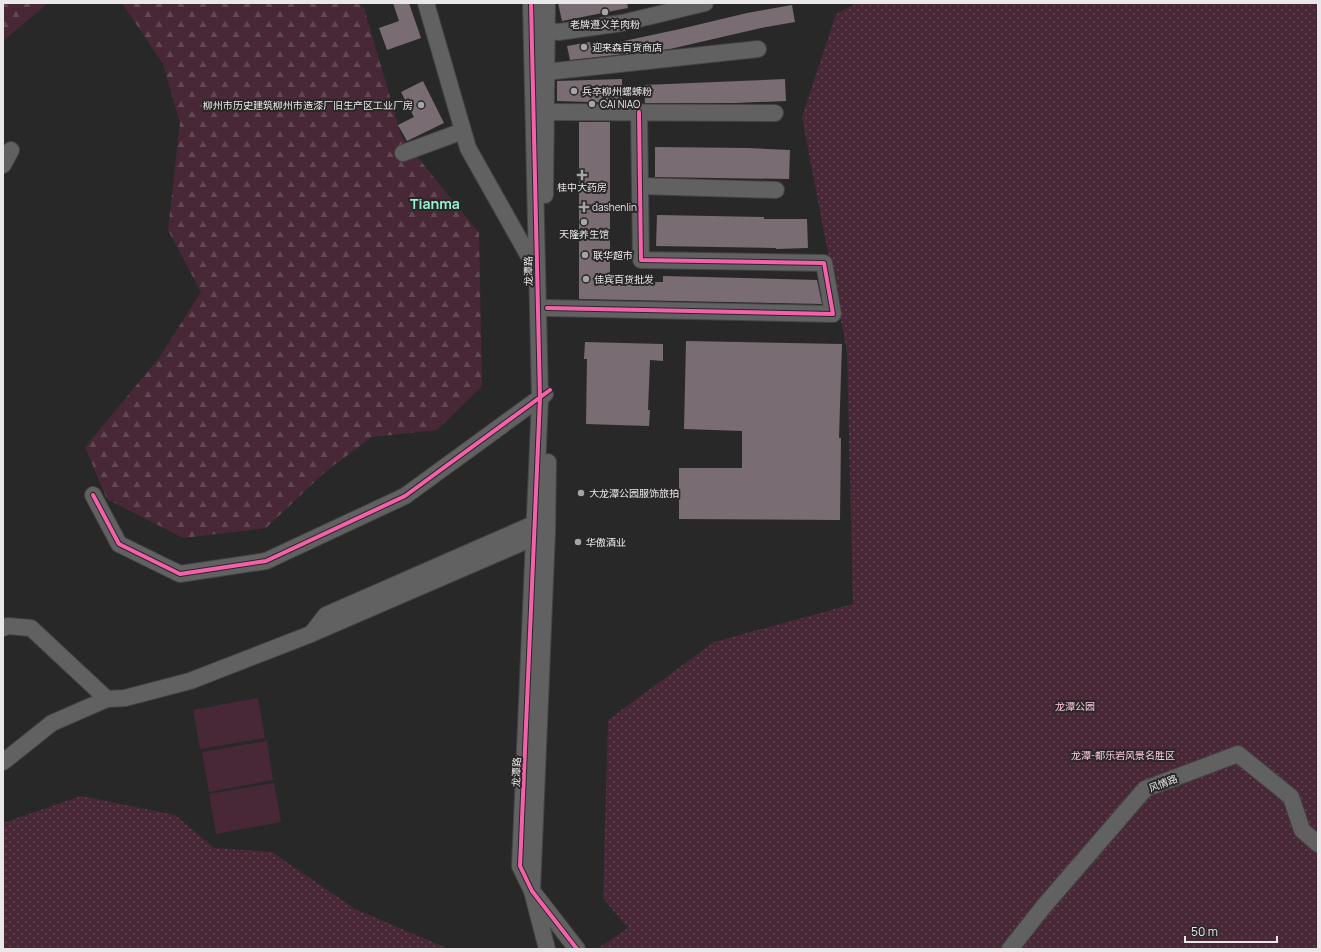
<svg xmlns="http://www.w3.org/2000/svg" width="1321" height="952" viewBox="0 0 1321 952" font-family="Manrope,'Noto Sans SC',sans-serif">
<defs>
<pattern id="forest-firs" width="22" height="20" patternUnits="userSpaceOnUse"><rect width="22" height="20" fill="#482837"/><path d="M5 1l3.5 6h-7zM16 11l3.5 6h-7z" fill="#624754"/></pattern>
<pattern id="park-dots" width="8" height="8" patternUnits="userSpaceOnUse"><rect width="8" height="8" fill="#482837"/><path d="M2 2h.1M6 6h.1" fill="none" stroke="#624754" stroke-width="1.8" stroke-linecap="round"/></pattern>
</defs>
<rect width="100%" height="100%" fill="#292828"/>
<!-- grass -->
<g fill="#482837">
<path d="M258 698 265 738 200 749 193 710Z"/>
<path d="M267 741 273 780 209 792 202 752Z"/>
<path d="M274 783 281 822 216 834 209 794Z"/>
</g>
<!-- forest -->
<g fill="url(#forest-firs)">
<path d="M3 3H48L3 41Z"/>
<path d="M122 3H357L364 8 402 138 479 233 482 386 437 430 372 437 326 471 266 528 183 538 107 499 85 447 159 358 201 292 168 230 180 123 163 64Z"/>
</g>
<!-- park -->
<g fill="url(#park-dots)">
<path d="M857 3H1318V949H597L628 928 603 898 608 720 714 642 853 604 847 352 802 117 836 14Z"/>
<path d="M81 796 175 815 214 848 272 852 355 909 449 949H3V823Z"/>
</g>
<!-- building -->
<g fill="#796c72">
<path d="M393 3H409L421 38 387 50 379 28 399 21Z"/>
<path d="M558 3H627L628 8 562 21Z"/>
<path d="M792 5 795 22 761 28 670 49 570 60 567 46 590 42 591 48 680 29 747 13Z"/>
<path d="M622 79V103L557 101V81Z"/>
<path d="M785 79 786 101 735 103H645L644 85Z"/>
<path d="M423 81 444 123 407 141 398 125 414 117 401 92Z"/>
<path d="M579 122H610V282H663V276L817 280 822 304 579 299Z"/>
<path d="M655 147 748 148 790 150 789 179 655 177Z"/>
<path d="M657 215 764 217V219H807L808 248 776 249V248L656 246Z"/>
<path d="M686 341 842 344 839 438H841L840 520 679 519V468H742V431L684 429Z"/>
<path d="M585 342 663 344V361L650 360 648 410H650L649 426 586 424 587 359H584Z"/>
</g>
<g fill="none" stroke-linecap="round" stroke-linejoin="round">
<defs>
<g id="minor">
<path d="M426 3 468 148 536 269"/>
<path d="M531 3 540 398 520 866 532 891 577 949"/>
<path d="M547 31 559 32 622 23 705 3"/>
<path d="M546 72 758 49"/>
<path d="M545 112 775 113"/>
<path d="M403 153 463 131"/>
<path d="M3 165 11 150"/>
<path d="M640 186 776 190"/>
<path d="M545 195 547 3"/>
<path d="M547 308 833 314 824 263 641 260 639 112"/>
<path d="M93 495 119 544 180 574 266 561 405 496 545 394"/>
<path d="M3 628 8 626 31 628 107 699"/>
<path d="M312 633 326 615 543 520"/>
<path d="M3 762 52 723 107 699 125 698 190 681 311 634 542 534"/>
<path d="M547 949 532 891 547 532 548 462"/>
<path d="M1010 949 1044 906 1145 789 1238 754 1291 797 1302 830 1318 844"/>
</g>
</defs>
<!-- minor casing -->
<use href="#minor" stroke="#454444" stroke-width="18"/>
<!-- minor -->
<use href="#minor" stroke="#626161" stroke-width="16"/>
<defs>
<g id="cycleway">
<path d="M531 3 540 398 520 866 532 891 577 949"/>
<path d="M547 308 833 314 824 263 641 260 639 112"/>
<path d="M93 495 119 544 180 574 266 561 405 496 550 390"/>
</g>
</defs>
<!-- cycleway casing -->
<use href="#cycleway" stroke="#2a2728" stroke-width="6"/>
<!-- cycleway -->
<use href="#cycleway" stroke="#f560ab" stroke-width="4"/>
</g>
<!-- markers -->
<g fill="#a6a4a4" stroke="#2a2728" stroke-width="1.5">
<circle cx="605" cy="12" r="4"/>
<circle cx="584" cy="47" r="4"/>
<circle cx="574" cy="91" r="4"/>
<circle cx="592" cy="104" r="4"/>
<circle cx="421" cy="105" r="4"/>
<path d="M580 169h4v4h4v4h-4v4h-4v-4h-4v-4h4z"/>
<path d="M582 201h4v4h4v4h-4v4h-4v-4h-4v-4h4z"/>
<circle cx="584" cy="222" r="4"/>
<circle cx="585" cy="255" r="4"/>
<circle cx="586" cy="279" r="4"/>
<circle cx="581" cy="493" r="4"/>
<circle cx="578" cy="542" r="4"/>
</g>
<g text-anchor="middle" stroke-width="4" stroke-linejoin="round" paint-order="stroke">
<!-- poi labels -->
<g font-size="10" fill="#e9e7e7" stroke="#2a2728" text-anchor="start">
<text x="605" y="28" text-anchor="middle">老牌遵义羊肉粉</text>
<text x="592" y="51">迎来森百货商店</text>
<text x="582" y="95">兵卒柳州螺蛳粉</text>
<text x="600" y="108">CAI NIAO</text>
<text x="413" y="109" text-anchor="end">柳州市历史建筑柳州市造漆厂旧生产区工业厂房</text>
<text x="582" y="191" text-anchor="middle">桂中大药房</text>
<text x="592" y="211">dashenlin</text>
<text x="584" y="238" text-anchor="middle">天隆养生馆</text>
<text x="593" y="259">联华超市</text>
<text x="594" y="283">佳宾百货批发</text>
<text x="589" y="497">大龙潭公园服饰旅拍</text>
<text x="586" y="546">华傲酒业</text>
</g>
<!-- street labels -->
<g font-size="10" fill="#e9e7e7" stroke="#2a2728">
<text transform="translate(528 271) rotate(-91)" y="4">龙潭路</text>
<text transform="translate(516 772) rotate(-88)" y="4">龙潭路</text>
<text transform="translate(1163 783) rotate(-21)" y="4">风情路</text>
</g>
<!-- park labels -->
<g font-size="10" fill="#fec8df" stroke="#2a2728">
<text x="1075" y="710">龙潭公园</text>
<text x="1123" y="759">龙潭-都乐岩风景名胜区</text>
</g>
<!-- district labels -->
<g font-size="14" font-weight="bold" fill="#95f3d4" stroke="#2a2728">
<text x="435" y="209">Tianma</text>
</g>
</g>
<!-- border -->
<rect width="1321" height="952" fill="none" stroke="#e9e7e7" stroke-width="8"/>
<!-- scale -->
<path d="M1185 936v6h92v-6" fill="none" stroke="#e9e7e7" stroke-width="2"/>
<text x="1191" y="936" font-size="12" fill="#e9e7e7" stroke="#2a2728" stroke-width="3" paint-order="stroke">50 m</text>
</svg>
